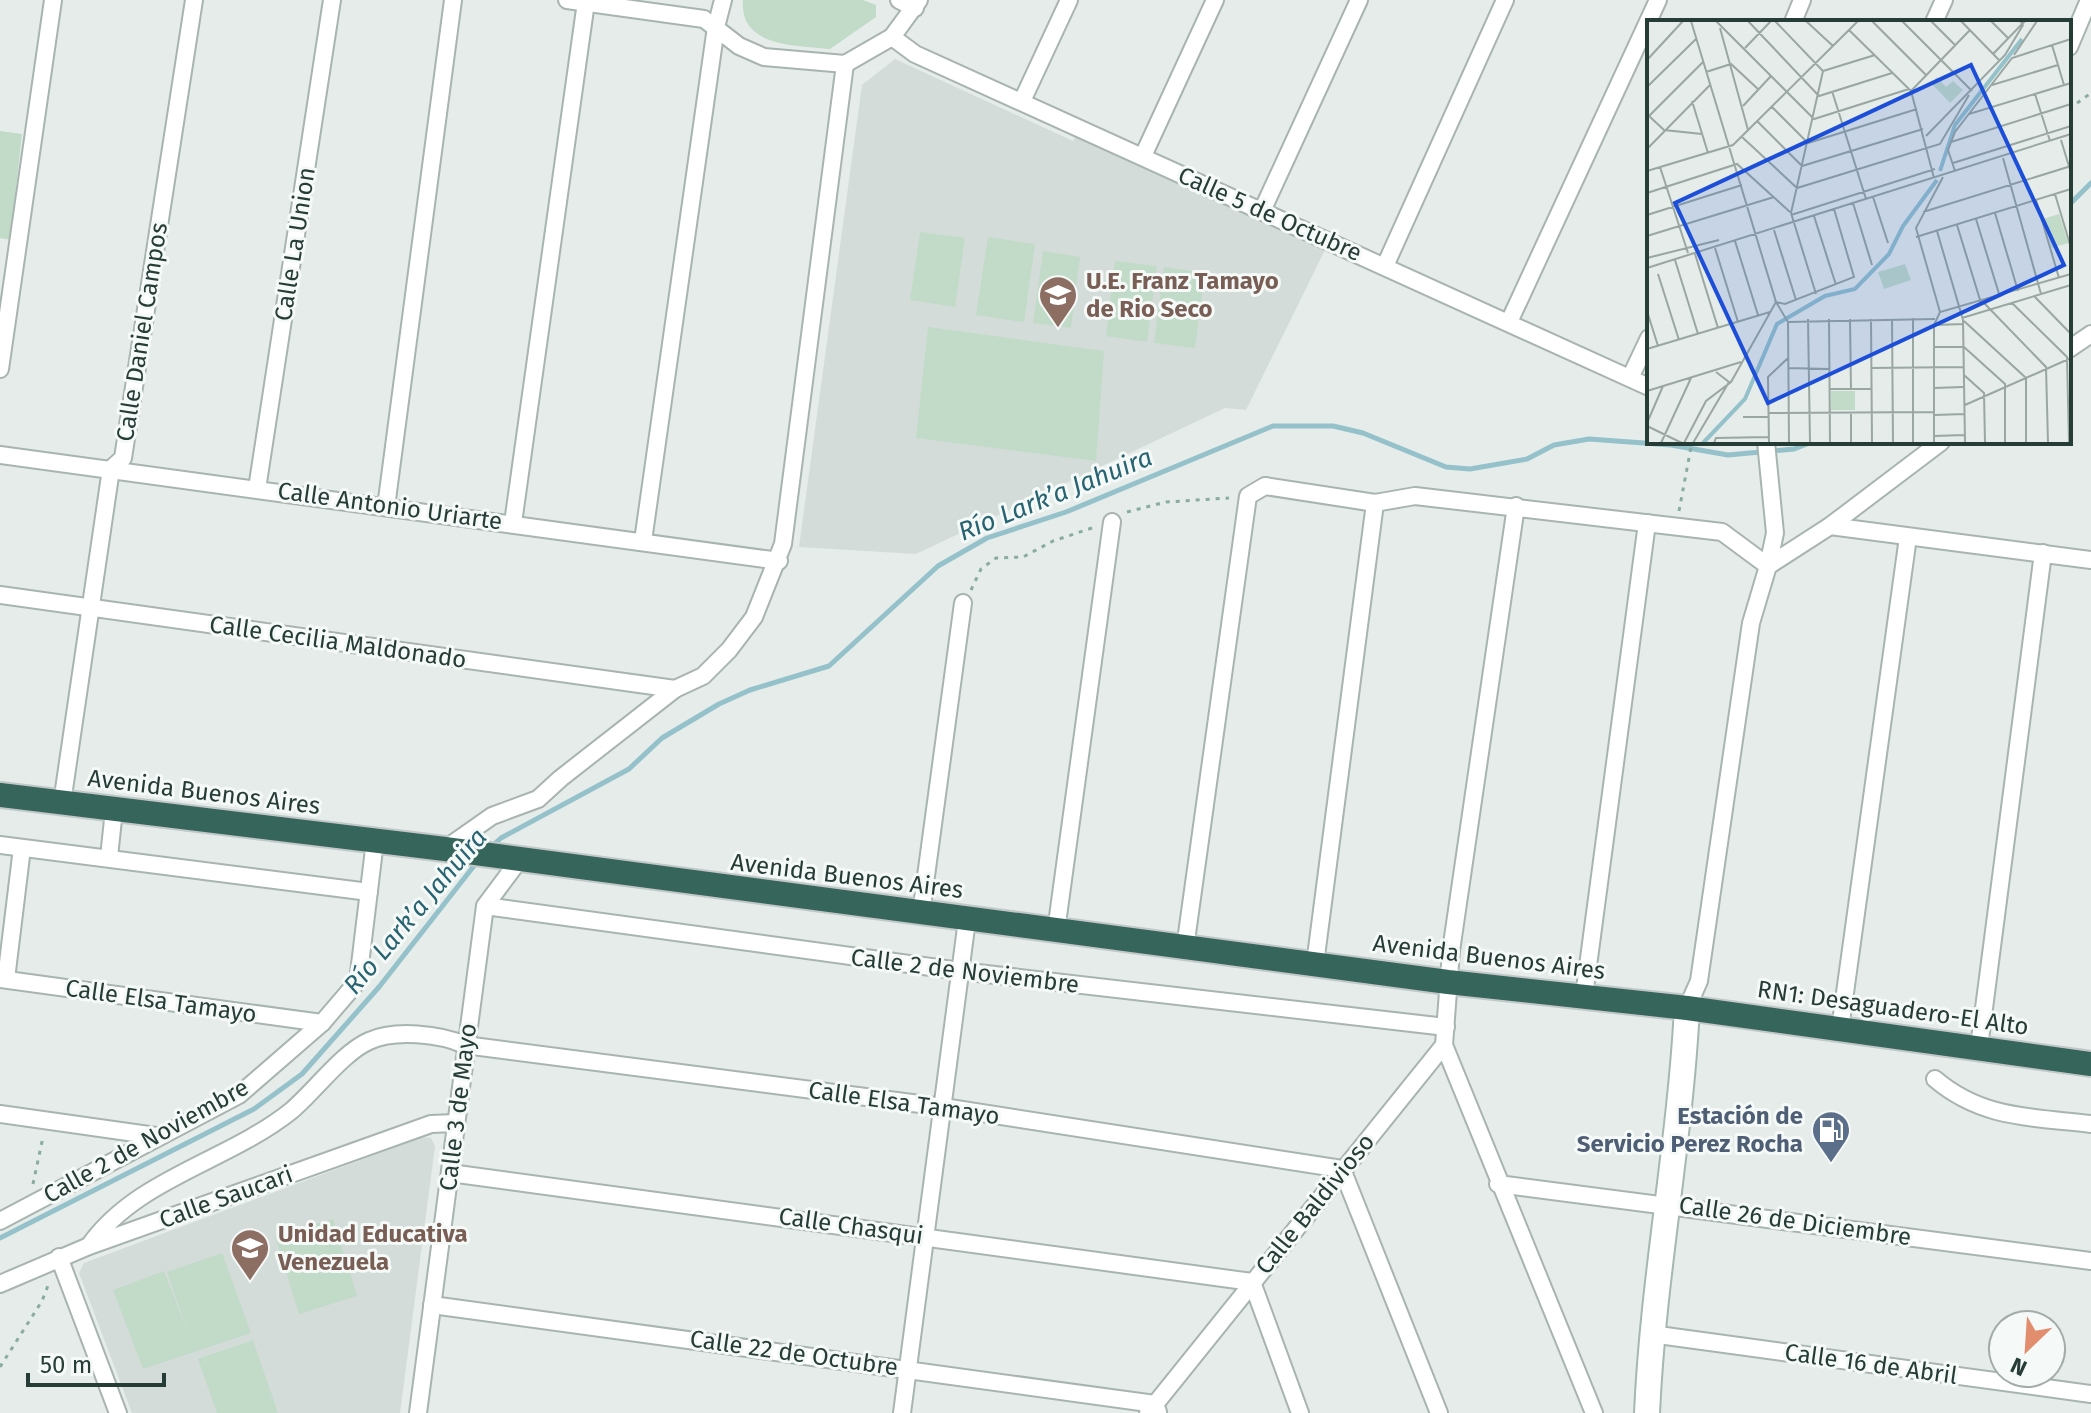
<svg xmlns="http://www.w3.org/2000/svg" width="2091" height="1413" viewBox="0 0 2091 1413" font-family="'Fira Sans',sans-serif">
<rect width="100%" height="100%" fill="#e5ece9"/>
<!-- built -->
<g fill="#d3dcd8">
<path d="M895 59 1073 141 1076 136 1325 250 1246 410 1225 408 916 554 799 547 862 85Z"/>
<path d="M423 1137 431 1138 435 1146 400 1413H132L79 1273 84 1263Z"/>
</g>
<!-- green -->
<g fill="#c1dbc8">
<path d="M743 0H863L876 5V17L830 49C797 45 739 48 743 0Z"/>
<path d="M0 131 22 134 10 240 0 238Z"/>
<path d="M920 232 965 238 955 307 910 300Z"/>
<path d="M988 237 1035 244 1024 322 976 315Z"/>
<path d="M1043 251 1080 257 1071 328 1033 323Z"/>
<path d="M1115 261 1157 266 1147 342 1106 336Z"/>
<path d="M1164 267 1205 273 1195 348 1154 343Z"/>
<path d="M928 327 1104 351 1096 461 916 438Z"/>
<path d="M333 1219 357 1296 299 1314 275 1236Z"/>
<path d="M222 1253 251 1333 143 1369 113 1290 164 1271 189 1335 167 1272Z"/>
<path d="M253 1340 278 1413H217L198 1359Z"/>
</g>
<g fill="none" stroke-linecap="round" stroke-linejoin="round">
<!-- stream -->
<g stroke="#94c1ca" stroke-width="5">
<path d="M2069 205 2091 183"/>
<path d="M492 846 501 838 629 769 662 738 719 704 750 690 829 666 938 566 987 538 1066 512 1273 426H1333L1363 433 1446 467 1470 469 1527 459 1554 445 1589 439 1671 445 1728 455 1794 449 1812 442"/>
<path d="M0 1238 254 1109 302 1074 379 987 477 862"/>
</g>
<defs>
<g id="street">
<path d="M567 0 704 19 739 46 764 57 845 64 892 37 919 0"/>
<path d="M899 0 915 8"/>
<path d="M1793 22 1802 0"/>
<path d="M1934 22 1944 0"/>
<path d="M892 37 915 54 1649 387"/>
<path d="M2069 47 2089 0"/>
<path d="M1022 101 1069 0"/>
<path d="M1143 156 1215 0"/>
<path d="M1262 211 1359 0"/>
<path d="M1385 266 1505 0"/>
<path d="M1509 322 1658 0"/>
<path d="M2069 349 2091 334"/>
<path d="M0 369 53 0"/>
<path d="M1630 378 1649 338"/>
<path d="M0 455 779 561"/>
<path d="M257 489 332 0"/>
<path d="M386 507 453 0"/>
<path d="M513 523 586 2"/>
<path d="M1830 526 2091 560"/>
<path d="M643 541 716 27 723 0"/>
<path d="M0 595 675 689"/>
<path d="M62 803 111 469 123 458 194 0"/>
<path d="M0 845 369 892"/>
<path d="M445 849 492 816 538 799 561 778 675 689 703 676 729 650 754 617 783 544 845 64"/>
<path d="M109 857 114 810"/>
<path d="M485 906 960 971 1446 1027"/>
<path d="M921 913 963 603"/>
<path d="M1056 931 1112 522"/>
<path d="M1185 948 1248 496 1265 486 1375 503 1415 496 1722 532 1768 566 1775 533 1766 442"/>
<path d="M1315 964 1375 503"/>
<path d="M0 979 322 1023"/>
<path d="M6 979 22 848"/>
<path d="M1584 996 1647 523"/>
<path d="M1687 1008 1699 981 1751 623 1768 566 1830 526 1941 442"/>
<path d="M1840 1029 1908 537"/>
<path d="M1444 1045 1594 1413"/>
<path d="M1979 1047 2043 553"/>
<path d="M1935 1079C1982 1119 2032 1117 2091 1124"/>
<path d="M0 1114 156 1136"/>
<path d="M450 1173 1252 1282 1300 1413"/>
<path d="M1498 1184 2091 1261"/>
<path d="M0 1221 239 1095 322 1023 358 981 375 841"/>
<path d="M89 1246C137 1178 227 1162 291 1111 314 1092 342 1053 369 1041 395 1029 440 1034 465 1045L943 1107 1342 1169 1439 1413"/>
<path d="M59 1257 118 1413"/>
<path d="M0 1284 89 1246 431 1124 455 1123"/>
<path d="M432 1305 1155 1404 1158 1412"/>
<path d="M1651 1334 2091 1394"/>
<path d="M418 1413 485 906 520 859"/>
<path d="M902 1413 967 920"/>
<path d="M1148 1413 1444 1045 1451 951 1516 506"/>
</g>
<path id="secondary" d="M1647 1413C1653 1277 1680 1144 1687 1008"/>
<path id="highway" d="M0 795 445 849 1448 982 1687 1008 2091 1064"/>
</defs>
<!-- street casing -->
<use href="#street" stroke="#a8b4b0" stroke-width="20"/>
<!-- secondary casing -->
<use href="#secondary" stroke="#a5b7b1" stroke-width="28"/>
<!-- highway casing -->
<use href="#highway" stroke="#c2c8c7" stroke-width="28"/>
<!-- path -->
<g stroke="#89aca2" stroke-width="3" stroke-dasharray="4 6" stroke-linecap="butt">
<path d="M2069 109 2091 93"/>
<path d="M1679 511 1692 442"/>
<path d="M1127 512 1166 502 1229 498"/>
<path d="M971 590 981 569 996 558 1023 557 1053 541 1095 527"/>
<path d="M33 1184 43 1137"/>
<path d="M0 1367 42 1301 49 1283"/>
</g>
<!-- street -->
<use href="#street" stroke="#fff" stroke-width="16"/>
<!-- secondary -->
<use href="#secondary" stroke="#fff" stroke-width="24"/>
<!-- highway -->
<use href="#highway" stroke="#36655c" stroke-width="24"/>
</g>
<!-- icons -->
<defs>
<symbol id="school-pin" viewBox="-11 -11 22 30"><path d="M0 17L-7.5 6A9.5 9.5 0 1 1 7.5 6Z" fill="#8d6e63" stroke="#f5f9f7"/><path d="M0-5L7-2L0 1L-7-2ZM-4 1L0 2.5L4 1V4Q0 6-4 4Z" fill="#fff"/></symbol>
<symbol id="fuel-pin" viewBox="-11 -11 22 30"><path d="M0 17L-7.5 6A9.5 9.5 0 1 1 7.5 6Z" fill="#5c6f8a" stroke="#f5f9f7"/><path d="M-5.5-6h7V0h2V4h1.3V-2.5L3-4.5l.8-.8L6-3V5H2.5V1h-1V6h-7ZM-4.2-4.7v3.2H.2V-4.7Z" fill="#fff"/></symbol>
</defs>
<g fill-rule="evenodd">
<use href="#school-pin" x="1036" y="273" width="44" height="60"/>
<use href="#fuel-pin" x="1809" y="1108" width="44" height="60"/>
<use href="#school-pin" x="228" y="1226" width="44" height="60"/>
</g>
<g text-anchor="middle" stroke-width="6" stroke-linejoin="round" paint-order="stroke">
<!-- street labels -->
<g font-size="24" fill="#263c37" stroke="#f5f9f7">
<text transform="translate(1270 214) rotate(24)" y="8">Calle 5 de Octubre</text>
<text transform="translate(295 244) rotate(-81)" y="8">Calle La Union</text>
<text transform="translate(142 332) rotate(-81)" y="8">Calle Daniel Campos</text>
<text transform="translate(390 506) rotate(8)" y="8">Calle Antonio Uriarte</text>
<text transform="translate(338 642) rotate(8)" y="8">Calle Cecilia Maldonado</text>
<text transform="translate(204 792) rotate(7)" y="8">Avenida Buenos Aires</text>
<text transform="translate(847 876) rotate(7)" y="8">Avenida Buenos Aires</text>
<text transform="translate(1489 957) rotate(7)" y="8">Avenida Buenos Aires</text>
<text transform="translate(965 971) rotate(7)" y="8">Calle 2 de Noviembre</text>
<text transform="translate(161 1001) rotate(8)" y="8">Calle Elsa Tamayo</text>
<text transform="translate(1893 1008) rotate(8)" y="8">RN1: Desaguadero-El Alto</text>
<text transform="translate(904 1103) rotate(8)" y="8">Calle Elsa Tamayo</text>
<text transform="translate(458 1107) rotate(-83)" y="8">Calle 3 de Mayo</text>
<text transform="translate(146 1141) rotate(-29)" y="8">Calle 2 de Noviembre</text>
<text transform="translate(226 1197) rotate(-20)" y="8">Calle Saucari</text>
<text transform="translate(1315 1204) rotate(-51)" y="8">Calle Baldivioso</text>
<text transform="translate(1795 1221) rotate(8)" y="8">Calle 26 de Diciembre</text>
<text transform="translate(851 1226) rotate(8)" y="8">Calle Chasqui</text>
<text transform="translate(794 1353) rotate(8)" y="8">Calle 22 de Octubre</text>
<text transform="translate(1871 1364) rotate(8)" y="8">Calle 16 de Abril</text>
</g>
<!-- education labels -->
<g font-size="24" font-weight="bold" fill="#785e54" stroke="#f5f9f7" text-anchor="start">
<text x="1086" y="289">U.E. Franz Tamayo<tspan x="1086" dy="28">de Rio Seco</tspan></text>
<text x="278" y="1242">Unidad Educativa<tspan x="278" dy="28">Venezuela</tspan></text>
</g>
<!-- service labels -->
<g font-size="24" font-weight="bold" fill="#4e5e75" stroke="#f5f9f7" text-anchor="end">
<text x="1803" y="1124">Estación de<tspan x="1803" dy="28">Servicio Perez Rocha</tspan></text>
</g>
<!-- water labels -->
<g font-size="26" font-style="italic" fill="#276371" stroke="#f5f9f7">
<text transform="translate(1055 494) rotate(-22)" y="9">Río Lark’a Jahuira</text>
<text transform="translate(415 911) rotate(-50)" y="9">Río Lark’a Jahuira</text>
</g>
</g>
<!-- overview -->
<g transform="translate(1647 20)">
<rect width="424" height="424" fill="#e5ece9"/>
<path d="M290 57 299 67 306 61 316 70 303 83 284 63ZM412 194 421 223 405 228 396 199ZM258 244 264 260 237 269 231 252ZM184 371H208V390H184Z" fill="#c1dbc8"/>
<path fill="none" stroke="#94c1ca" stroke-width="4" d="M293 151 308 105 375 19M56 423 98 379 130 304 178 276 208 269 242 234 256 206 290 160"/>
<path fill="none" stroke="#99a6a2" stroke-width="2" d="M69 1 167 99 262 69M101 1 172 76 245 53M128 1 176 51 144 193 169 274M159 1 186 26M225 1 279 55M255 1 325 71M284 1 308 25M314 1 353 41M344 1 362 19M73 8 101 110M202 10 264 71 287 158M405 25 417 65M98 28 124 1M346 34 378 1M367 35 390 1M0 40 36 1M176 51 228 35M59 52 84 44 112 70M345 65 411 45M0 67 49 19M185 71 219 179M264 71 323 10M388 74 403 121M45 81 61 133M96 86 124 56M125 87 161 123 270 89M322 94 424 63M2 96 17 110 55 114M0 98 56 42M110 101 155 146 276 109M279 116 358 35 376 5 373 1M95 117 150 168 293 124 322 75M414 120 424 153M304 122 424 84M0 129 63 65M356 138 394 274M306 143 424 106M13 147 41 233M0 151 86 125 211 1M308 151 301 130 308 112 365 38 424 19M0 173 90 144 143 192M408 174 424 228M226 177 241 223M389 180 412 258M206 183 225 245M276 192 424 146M348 193 371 271M0 195 95 165M144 195 288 149M167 196 189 265M329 199 353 277M310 205 334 283M127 210 149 280M290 211 316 300 318 423M0 216 127 177M269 217 424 169M88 221 111 295M68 228 91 302M48 234 71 308M0 238 72 220M28 240 51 314M0 248 424 114M11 254 32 320M387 276 424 314M337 283 399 347 401 423M365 283 420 337 422 423M0 291 11 326M293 292 269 208 296 157M266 298V423M315 298 424 265M161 299 163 423M182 299 183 423M203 299 204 369M224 299 225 423M245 299 246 423M317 301 379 358V423M141 302 288 299M287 305 316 304M287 327H317L358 364V423M0 329 123 292M141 348 182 349M224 348 317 347M317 355 337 373 338 423M287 368 316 367M182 369H224M0 371 94 342M318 385 424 338M204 392V423M122 393 287 392M288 395 317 394M96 397H121M0 403 16 366M0 406 35 423M287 416 317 415M14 423 44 358M37 423 59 381 84 362 129 282 44 1M46 423 82 362 69 352M67 423 69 418 121 417M122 423 121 357 141 338M142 423 141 302 129 282 138 284 207 257 187 189M287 423V305L293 292 424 254"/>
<path fill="#1d4ed8" fill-opacity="0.15" stroke="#1d4ed8" stroke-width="4" d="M324 45 417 245 121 383 28 183Z"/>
<rect width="424" height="424" fill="none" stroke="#263c37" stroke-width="4"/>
</g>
<!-- north arrow -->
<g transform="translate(2027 1349) rotate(205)"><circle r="38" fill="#f5f9f7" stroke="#a2adaa" stroke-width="2"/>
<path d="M0-6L14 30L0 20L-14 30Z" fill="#e18d6e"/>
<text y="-12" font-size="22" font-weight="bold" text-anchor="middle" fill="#263c37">N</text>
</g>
<!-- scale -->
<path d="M28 1373v12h136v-12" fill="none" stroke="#263c37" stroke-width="4"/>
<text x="40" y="1373" font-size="24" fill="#263c37" stroke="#f5f9f7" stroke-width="6" paint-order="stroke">50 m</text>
</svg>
